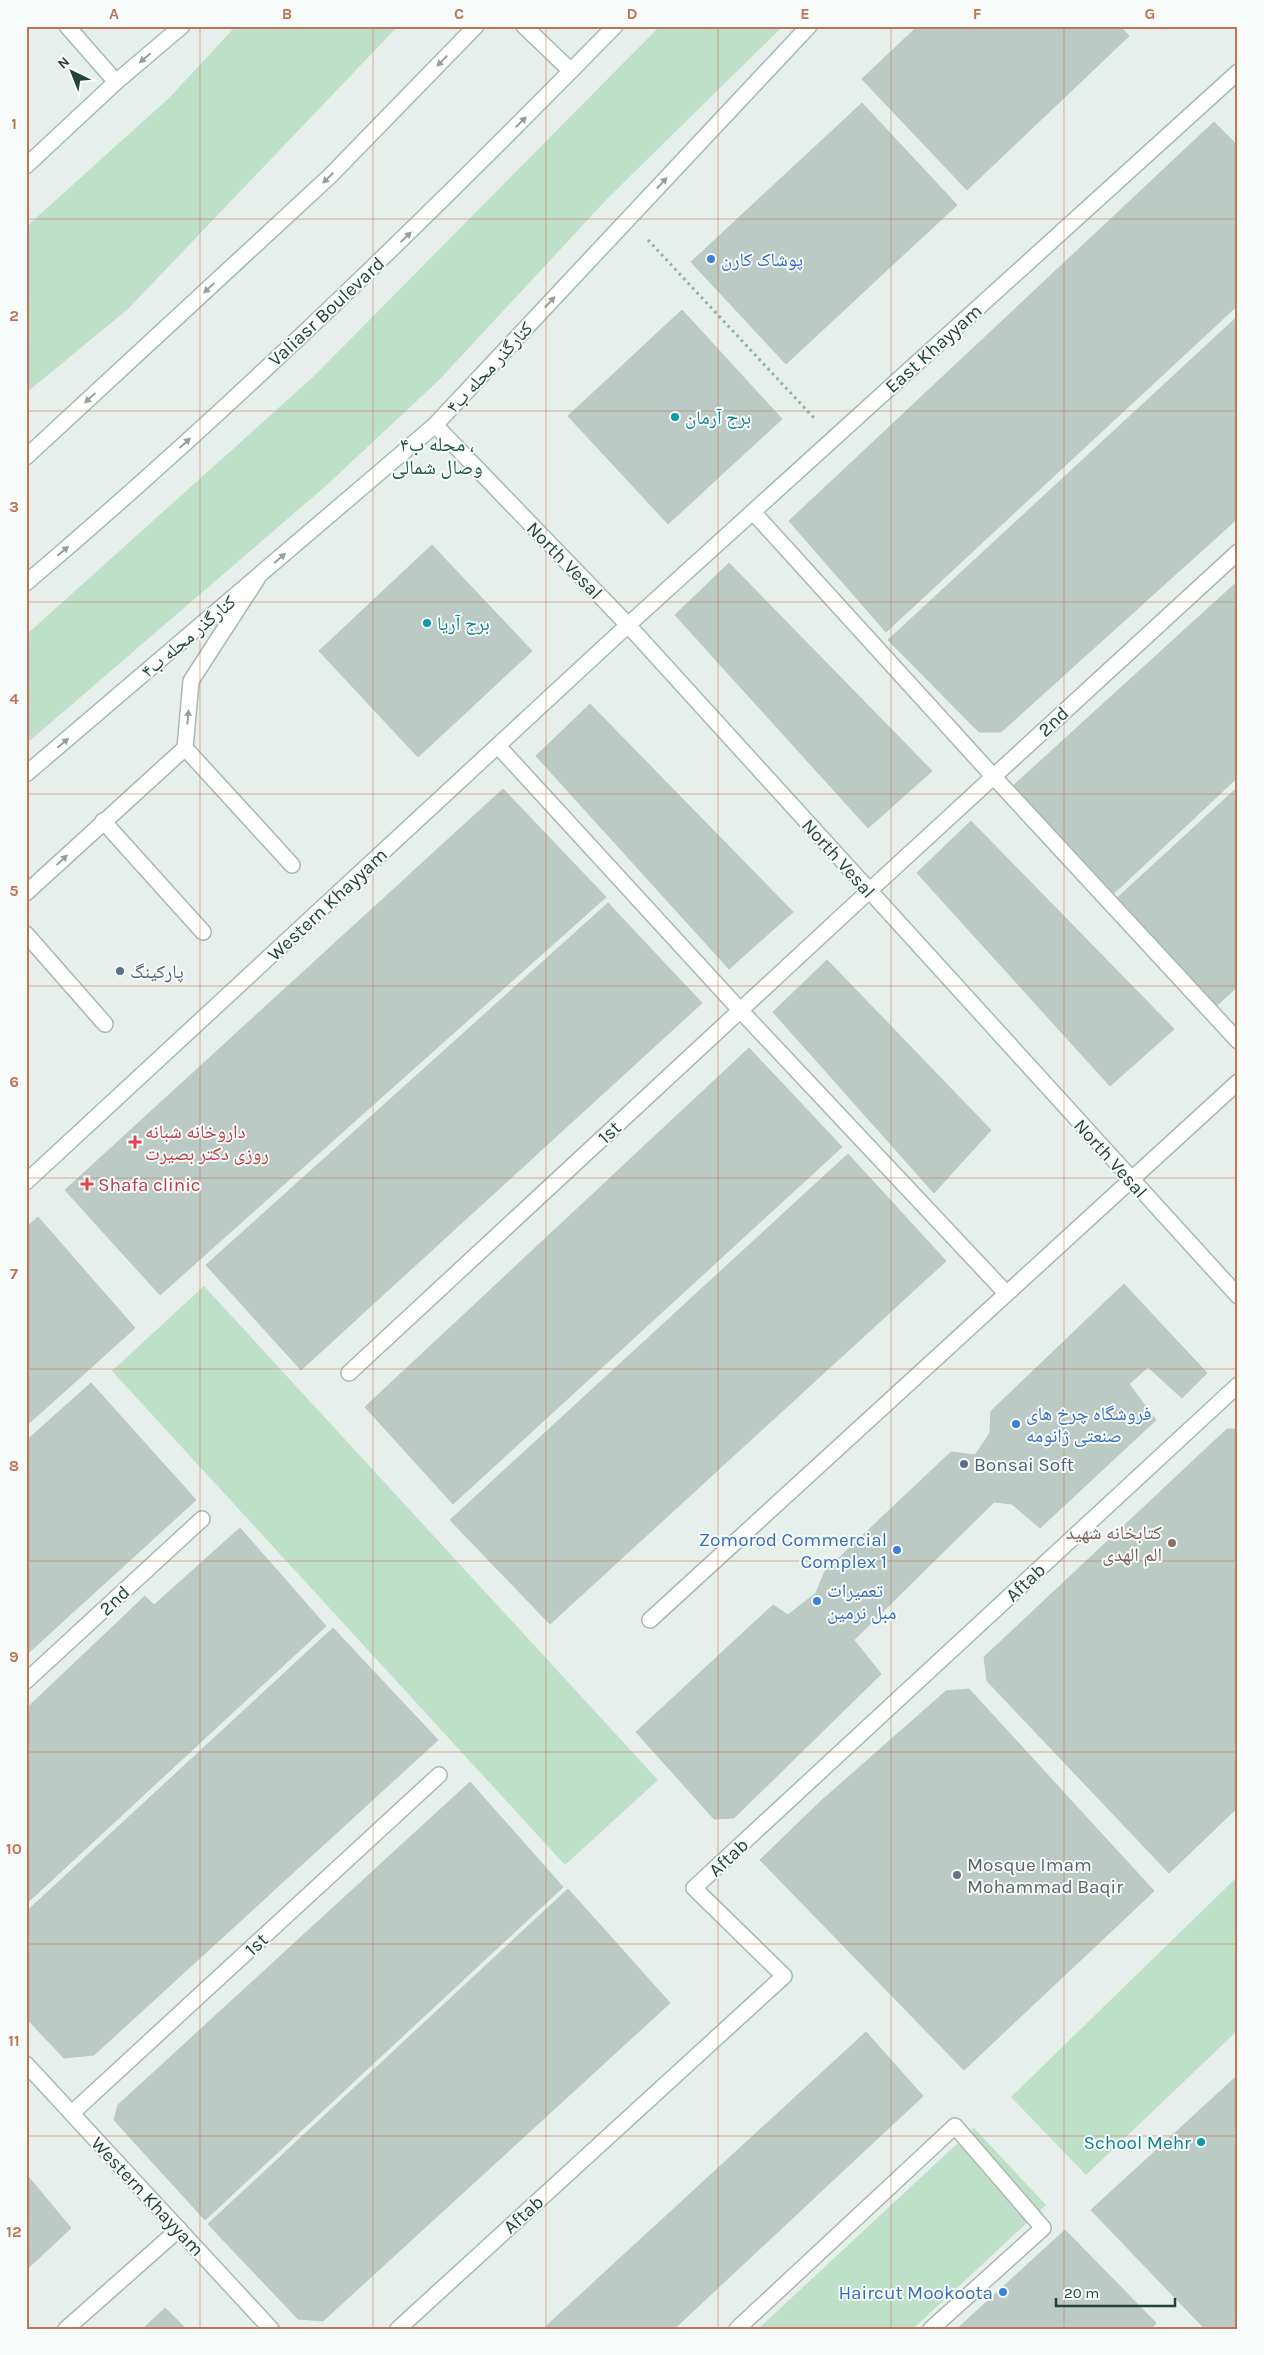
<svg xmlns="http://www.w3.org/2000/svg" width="1264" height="2355" viewBox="0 0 1264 2355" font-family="Karla,'Noto Naskh Arabic',sans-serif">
<rect width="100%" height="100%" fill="#e6efeb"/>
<!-- green -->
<g fill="#bfe0c8">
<path d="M236 26H398L128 309 26 393V227L169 98Z"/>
<path d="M660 26H783L607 199 440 379 328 484 26 744V635L314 376Z"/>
<path d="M204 1286 658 1780 565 1865 112 1371Z"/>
<path d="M1238 1876V2030L1086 2175 1011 2097Z"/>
<path d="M974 2128 1046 2205 913 2329H758Z"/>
</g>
<!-- building -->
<g fill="#bbcac4" stroke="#b8c9c2">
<path d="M918 26H1120L1129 36 967 190 862 79Z"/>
<path d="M862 103 957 205 786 364 691 262Z"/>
<path d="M1214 122 1238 146V305L886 632 789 521Z"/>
<path d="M682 310 782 419 668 524 568 416Z"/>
<path d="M1238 316V518L1001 732H979L888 640Z"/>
<path d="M432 545 532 651 418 757 319 651Z"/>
<path d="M729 563 932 771 868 828 675 615Z"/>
<path d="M1238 581V777L1111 896 1014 785Z"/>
<path d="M590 704 793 912 729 969 536 756Z"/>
<path d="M1238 787V986L1212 1010 1116 899Z"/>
<path d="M503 789 606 897 160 1295 65 1190Z"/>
<path d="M971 821 1174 1029 1110 1086 917 873Z"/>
<path d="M608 903 702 1003 301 1370 206 1265Z"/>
<path d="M827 960 991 1130 934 1193 773 1012Z"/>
<path d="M749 1048 842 1147 453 1504 365 1407Z"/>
<path d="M848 1154 946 1261 550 1624 450 1520Z"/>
<path d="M38 1217 135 1328 26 1426V1228Z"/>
<path d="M1124 1284 1207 1373 1182 1398 1148 1367 1129 1384 1156 1420 1040 1528 1012 1504 994 1502 854 1640 881 1674 734 1818 714 1819 636 1732 773 1605 788 1615 816 1593 825 1571 951 1452 975 1455 990 1433 991 1411Z"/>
<path d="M91 1383 196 1500 26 1655V1441Z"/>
<path d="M1227 1429H1238V1807L1169 1873 987 1681 984 1657Z"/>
<path d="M240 1528 326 1626 26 1904V1709L145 1596 154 1605Z"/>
<path d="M333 1628 438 1740 94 2055 64 2058 26 2018V1912Z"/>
<path d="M969 1689 1154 1891 964 2070 760 1860 821 1801 946 1691Z"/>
<path d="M470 1782 563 1887 205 2220 114 2120 118 2105Z"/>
<path d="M568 1889 670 2003 323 2321 298 2319 208 2224Z"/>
<path d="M866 2032 923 2096 674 2329H543Z"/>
<path d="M1238 2075V2329H1205L1091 2210Z"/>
<path d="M26 2174 71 2228 26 2270Z"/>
<path d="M1065 2230 1156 2323 1151 2329H957Z"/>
<path d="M165 2308 186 2329H143Z"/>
</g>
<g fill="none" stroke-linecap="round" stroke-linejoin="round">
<defs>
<g id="lane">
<path d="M753 512 993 776 1238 1041"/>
<path d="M498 746 740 1010 1006 1293"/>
<path d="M185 748 292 865"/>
<path d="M103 821 203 932"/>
<path d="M26 893 185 748 191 681 257 579"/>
<path d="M26 934 105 1024"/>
<path d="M650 1620 1238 1082"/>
<path d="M66 2329 179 2229"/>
</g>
<g id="street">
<path d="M349 1373 869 891 1238 552"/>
<path d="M26 1681 202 1519"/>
<path d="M72 2113 439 1775"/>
<path d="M737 2329 955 2126 1043 2228 931 2329"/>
</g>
<g id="secondary">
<path d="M67 26 116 82"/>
<path d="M524 26 571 71"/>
<path d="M26 166 116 82 182 26"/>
<path d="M435 425 628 625 1238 1296"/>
<path d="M26 457 330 176 476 26"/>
<path d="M26 583C232 408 426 219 615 26"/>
<path d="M26 774 435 425 809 26"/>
<path d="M26 1182 628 625 1238 72"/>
<path d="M26 2064 271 2329"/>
<path d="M398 2329 784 1976 694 1888 1238 1385"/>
</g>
</defs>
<!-- lane casing -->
<use href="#lane" stroke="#a8b8b2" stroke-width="18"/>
<!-- street casing -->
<use href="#street" stroke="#a8b8b2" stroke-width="18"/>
<!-- secondary casing -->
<use href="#secondary" stroke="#a4bbb3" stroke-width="18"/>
<!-- path -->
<path stroke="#86b3a5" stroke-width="3" stroke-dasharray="2.5 4" stroke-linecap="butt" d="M648 240 814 418"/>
<!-- lane -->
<use href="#lane" stroke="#fff" stroke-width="15"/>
<!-- street -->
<use href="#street" stroke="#fff" stroke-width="15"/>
<!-- secondary -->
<use href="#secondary" stroke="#fff" stroke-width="15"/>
</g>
<!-- one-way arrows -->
<defs><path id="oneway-solid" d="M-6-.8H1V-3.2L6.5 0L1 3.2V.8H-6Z" transform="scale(1.25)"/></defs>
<g fill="#92a09c">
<use href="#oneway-solid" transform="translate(145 58) rotate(140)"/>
<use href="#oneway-solid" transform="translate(442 61) rotate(134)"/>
<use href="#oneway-solid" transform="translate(521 122) rotate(-45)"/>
<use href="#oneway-solid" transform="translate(328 178) rotate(136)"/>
<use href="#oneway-solid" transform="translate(662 183) rotate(-47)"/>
<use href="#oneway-solid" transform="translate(406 237) rotate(-43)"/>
<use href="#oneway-solid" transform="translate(209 288) rotate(137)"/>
<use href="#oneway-solid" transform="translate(550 302) rotate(-47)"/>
<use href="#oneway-solid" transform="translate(90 398) rotate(137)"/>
<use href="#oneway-solid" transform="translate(185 443) rotate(-43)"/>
<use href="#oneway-solid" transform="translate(63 551) rotate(-40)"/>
<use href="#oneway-solid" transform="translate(280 558) rotate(-41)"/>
<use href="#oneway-solid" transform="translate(188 717) rotate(-85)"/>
<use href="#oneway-solid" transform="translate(63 743) rotate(-40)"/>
<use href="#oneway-solid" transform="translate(62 860) rotate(-43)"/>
</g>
<!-- grid -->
<path fill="none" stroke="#c07456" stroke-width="1" stroke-opacity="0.55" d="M200 26V2329M373 26V2329M546 26V2329M718 26V2329M891 26V2329M1064 26V2329M26 219H1238M26 411H1238M26 602H1238M26 794H1238M26 986H1238M26 1178H1238M26 1369H1238M26 1561H1238M26 1752H1238M26 1944H1238M26 2136H1238"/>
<!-- markers -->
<g fill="#3f7fe0" stroke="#f7fbf9" stroke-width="2">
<circle cx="711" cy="259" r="5"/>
<circle cx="1016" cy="1424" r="5"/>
<circle cx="897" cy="1550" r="5"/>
<circle cx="817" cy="1601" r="5"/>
<circle cx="1003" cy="2292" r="5"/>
</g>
<g fill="#0f9aa8" stroke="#f7fbf9" stroke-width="2">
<circle cx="675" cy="417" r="5"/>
<circle cx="427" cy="623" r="5"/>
<circle cx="1201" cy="2142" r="5"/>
</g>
<g fill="#5c6f8a" stroke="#f7fbf9" stroke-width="2">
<circle cx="120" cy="971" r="5"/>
<circle cx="964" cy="1464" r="5"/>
</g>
<g fill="#e0444e" stroke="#f7fbf9" stroke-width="2">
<path d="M132.5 1134.5h5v5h5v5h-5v5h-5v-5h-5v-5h5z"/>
<path d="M84.5 1176.5h5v5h5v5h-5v5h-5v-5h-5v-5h5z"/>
</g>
<circle fill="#8d6e63" stroke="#f7fbf9" stroke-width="2" cx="1172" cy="1543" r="5"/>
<circle fill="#6b7280" stroke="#f7fbf9" stroke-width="2" cx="957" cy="1875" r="5"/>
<g text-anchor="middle" stroke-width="4" stroke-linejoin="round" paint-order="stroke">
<!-- shop labels -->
<g font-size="19" fill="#366cbe" stroke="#f7fbf9" text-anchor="start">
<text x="721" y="266">پوشاک کارن</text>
<text x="1026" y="1420">فروشگاه چرخ های<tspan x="1026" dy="22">صنعتی ژانومه</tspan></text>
<text x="887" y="1546" text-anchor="end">Zomorod Commercial<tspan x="887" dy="22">Complex 1</tspan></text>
<text x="827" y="1597">تعمیرات<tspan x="827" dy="22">مبل نرمین</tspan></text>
<text x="993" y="2299" text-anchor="end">Haircut Mookoota</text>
</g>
<!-- street labels -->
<g font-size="19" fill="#24423a" stroke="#f7fbf9">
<text transform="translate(326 311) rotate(-43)" y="7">Valiasr Boulevard</text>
<text transform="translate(933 348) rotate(-42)" y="7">East Khayyam</text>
<text transform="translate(489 367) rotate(-47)" y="7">کنارگذر محله ب۴</text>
<text transform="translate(565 560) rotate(46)" y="7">North Vesal</text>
<text transform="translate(188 636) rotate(-40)" y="7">کنارگذر محله ب۴</text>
<text transform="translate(1053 721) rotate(-43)" y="7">2nd</text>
<text transform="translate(839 858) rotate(48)" y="7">North Vesal</text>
<text transform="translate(327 904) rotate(-43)" y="7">Western Khayyam</text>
<text transform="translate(609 1132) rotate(-43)" y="7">1st</text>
<text transform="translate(1111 1158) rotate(48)" y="7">North Vesal</text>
<text transform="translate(1025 1582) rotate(-43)" y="7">Aftab</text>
<text transform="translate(114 1600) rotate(-43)" y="7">2nd</text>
<text transform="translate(728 1857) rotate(-43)" y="7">Aftab</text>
<text transform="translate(256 1944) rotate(-43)" y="7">1st</text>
<text transform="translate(148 2196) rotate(47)" y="7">Western Khayyam</text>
<text transform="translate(523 2214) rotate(-42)" y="7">Aftab</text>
</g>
<!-- culture labels -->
<g font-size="19" fill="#0d838f" stroke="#f7fbf9" text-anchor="start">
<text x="685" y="424">برج آرمان</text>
<text x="437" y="630">برج آریا</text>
<text x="1191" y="2149" text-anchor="end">School Mehr</text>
</g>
<!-- service labels -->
<g font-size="19" fill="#4e5e75" stroke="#f7fbf9" text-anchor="start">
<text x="130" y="978">پارکینگ</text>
<text x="974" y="1471">Bonsai Soft</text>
</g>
<!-- health labels -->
<g font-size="19" fill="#be3a42" stroke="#f7fbf9" text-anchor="start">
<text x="145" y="1138">داروخانه شبانه<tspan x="145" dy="22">روزی دکتر بصیرت</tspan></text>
<text x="98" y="1191">Shafa clinic</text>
</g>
<!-- education labels -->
<g font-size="19" fill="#785e54" stroke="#f7fbf9" text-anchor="end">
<text x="1162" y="1539">کتابخانه شهید<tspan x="1162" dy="22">الم الهدی</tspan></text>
</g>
<!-- worship labels -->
<g font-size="19" fill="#5b616d" stroke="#f7fbf9" text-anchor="start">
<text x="967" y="1871">Mosque Imam<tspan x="967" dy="22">Mohammad Baqir</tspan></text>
</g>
<!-- neighbourhood labels -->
<g font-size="20" fill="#1f5548" stroke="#f7fbf9">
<text x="437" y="451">محله ب۴ ،<tspan x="437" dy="23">وصال شمالی</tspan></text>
</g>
</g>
<!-- border -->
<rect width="1264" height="2355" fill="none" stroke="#f7fbf9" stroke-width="55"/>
<!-- north arrow -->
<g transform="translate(72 72) rotate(317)" stroke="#f7fbf9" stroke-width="4" paint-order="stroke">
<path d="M0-4L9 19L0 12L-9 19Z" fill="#24423a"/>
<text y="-8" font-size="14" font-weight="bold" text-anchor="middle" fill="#24423a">N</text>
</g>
<!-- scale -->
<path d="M1056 2298v8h119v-8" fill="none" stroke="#24423a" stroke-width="2.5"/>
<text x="1064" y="2298" font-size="15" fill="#24423a" stroke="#f7fbf9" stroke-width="4" paint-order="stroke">20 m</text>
<rect x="28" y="28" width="1208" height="2300" fill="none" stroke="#c07456" stroke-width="2"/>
<g font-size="16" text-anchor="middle" font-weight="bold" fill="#c07456">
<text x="114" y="19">A</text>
<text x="287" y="19">B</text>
<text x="459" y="19">C</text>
<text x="632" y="19">D</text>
<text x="805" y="19">E</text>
<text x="977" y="19">F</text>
<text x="1150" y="19">G</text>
<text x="14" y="129">1</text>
<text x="14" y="321">2</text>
<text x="14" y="512">3</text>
<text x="14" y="704">4</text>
<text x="14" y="896">5</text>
<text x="14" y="1087">6</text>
<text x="14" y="1279">7</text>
<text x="14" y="1471">8</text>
<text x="14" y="1662">9</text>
<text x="14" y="1854">10</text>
<text x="14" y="2046">11</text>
<text x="14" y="2237">12</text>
</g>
</svg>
